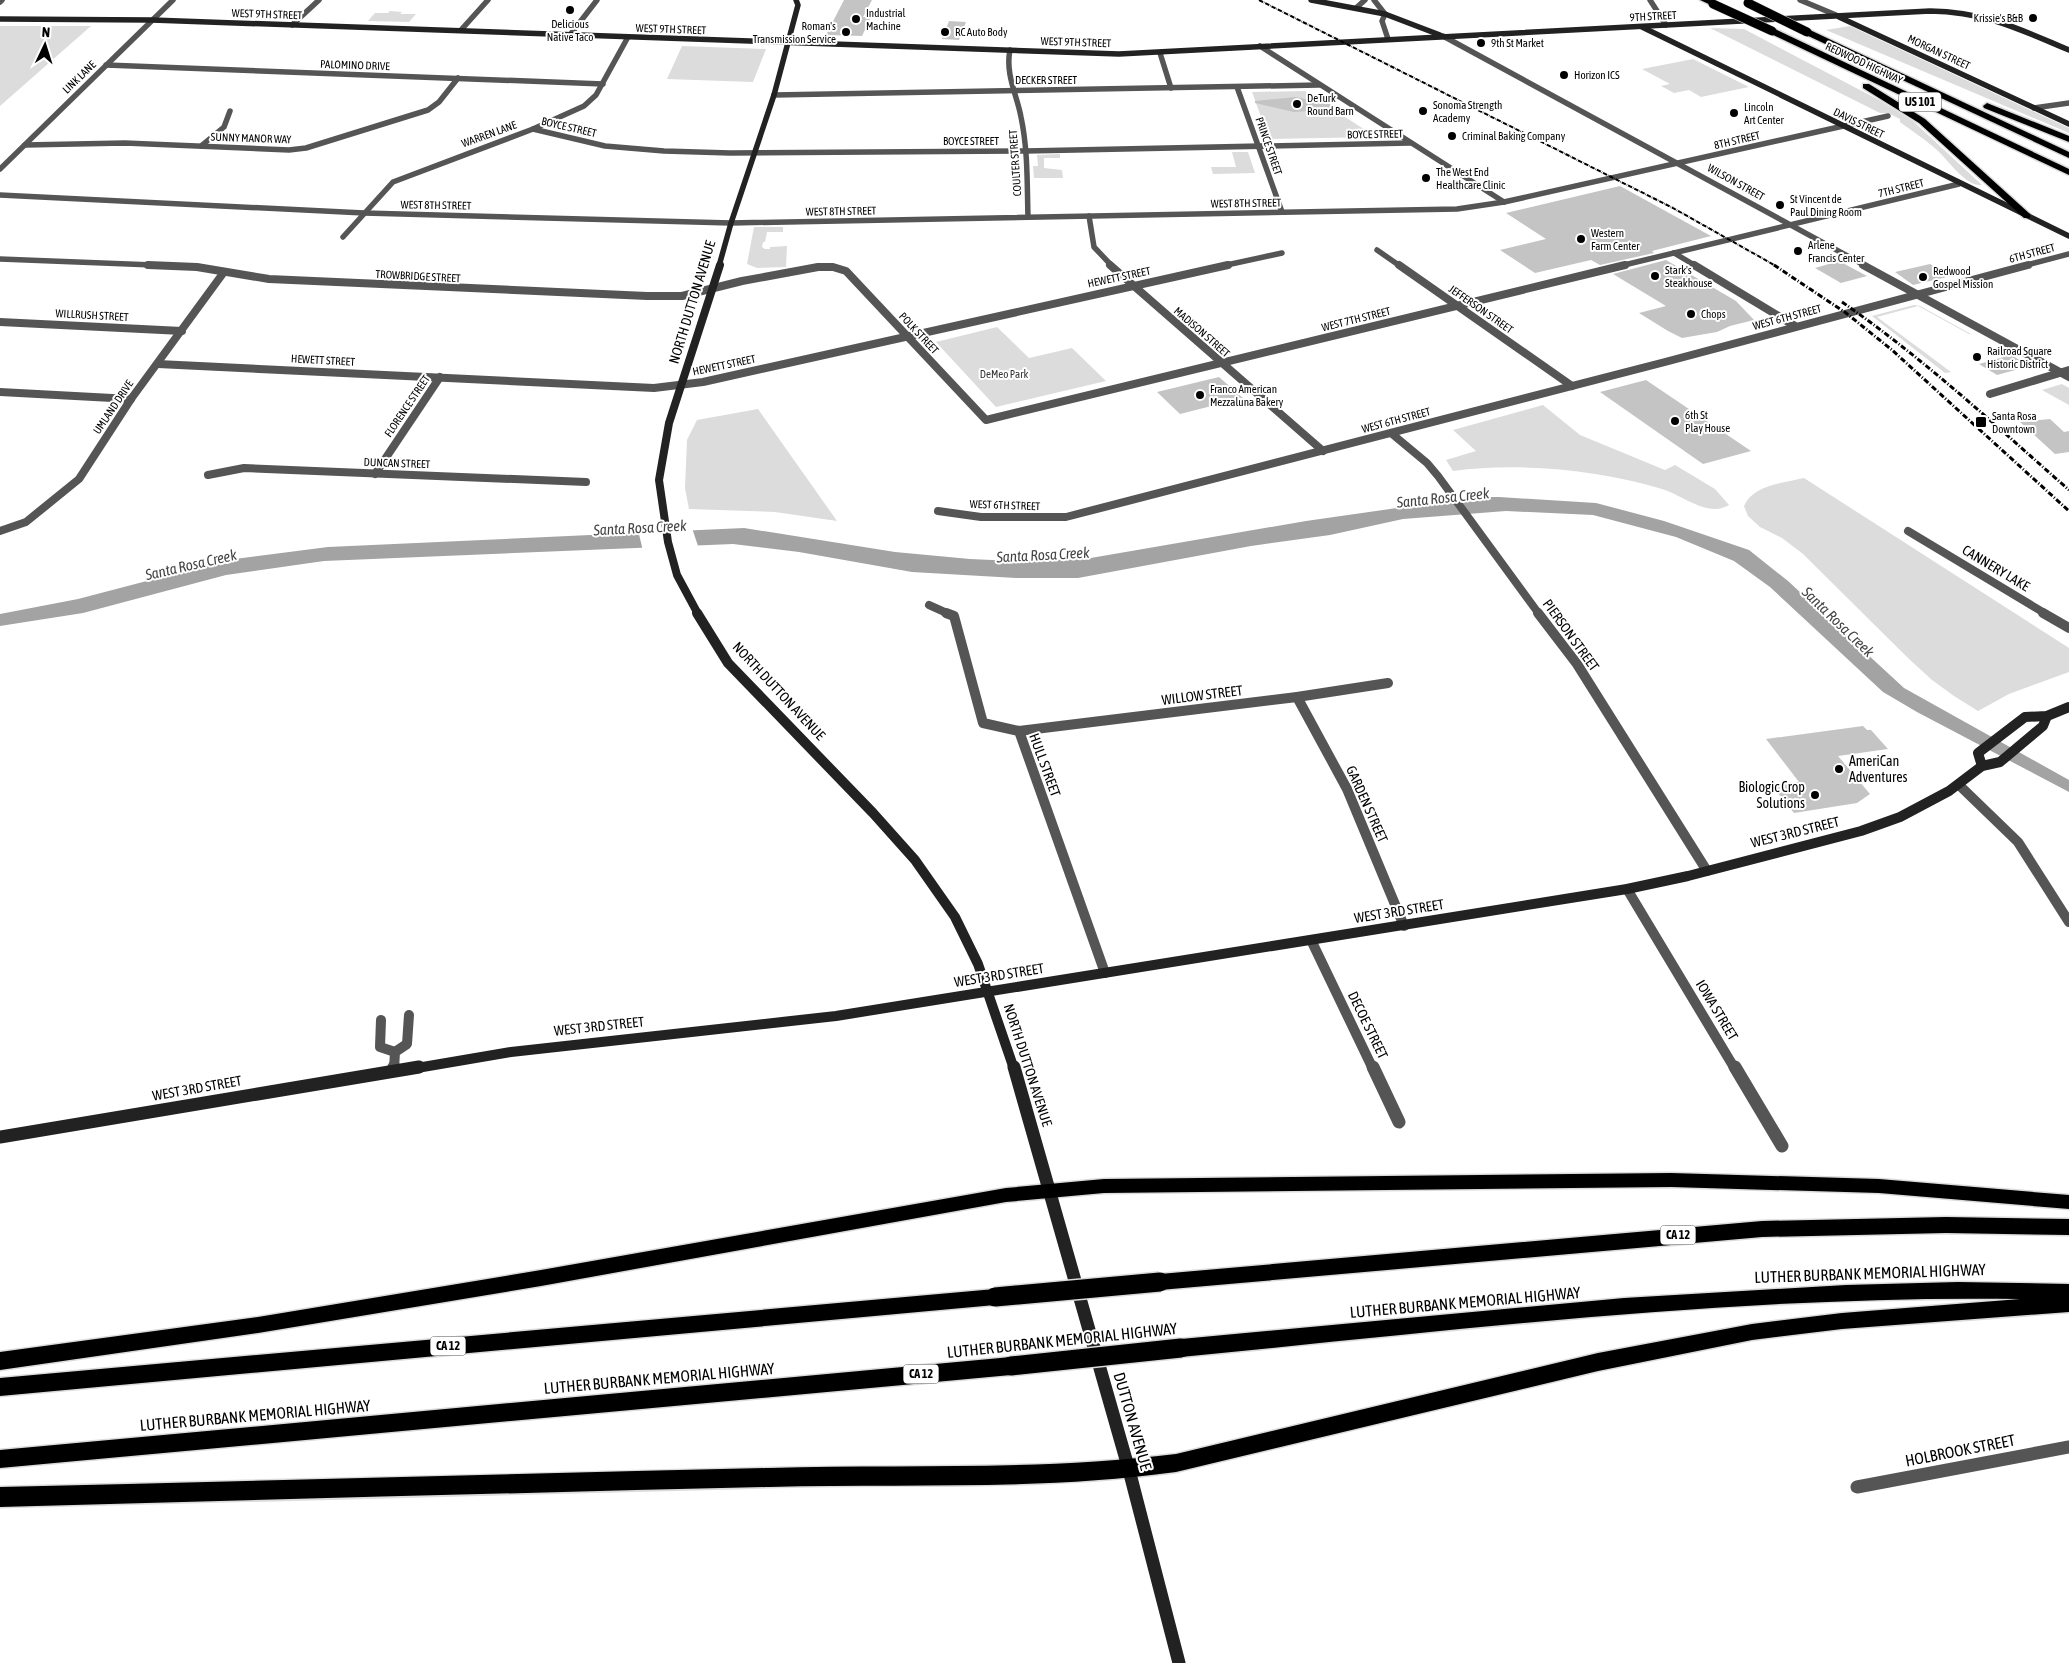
<svg xmlns="http://www.w3.org/2000/svg" width="2069" height="1663" viewBox="0 0 2069 1663" font-family="'Asap Condensed',sans-serif">
<rect width="100%" height="100%" fill="#fff"/>
<!-- green -->
<g fill="#dcdcdc">
<path d="M390 11 402 12 400 14H416L409 22 368 21 375 13H388Z"/>
<path d="M0 26H91L0 106Z"/>
<path d="M1850 26 2069 128V133L1826 30Z"/>
<path d="M1710 28 1744 29 1879 100 1913 121 1982 185C1966 187 1948 160 1937 150 1926 140 1912 131 1900 122V119L1888 113H1880Z"/>
<path d="M682 46 766 49 753 82 667 79Z"/>
<path d="M1693 59 1749 87 1701 97 1689 90 1674 93 1661 86 1670 84 1642 69Z"/>
<path d="M1305 91 1376 137 1269 139 1252 92Z"/>
<path d="M1232 152H1248L1255 173 1213 174 1211 167H1236Z"/>
<path d="M1060 154V158H1044V168L1062 170 1063 178H1034L1033 166H1038L1037 155Z"/>
<path d="M754 227H783V232H767L765 242H763L762 247 765 249H770V247L787 246 786 267 757 268 747 264Z"/>
<path d="M1914 305 1920 306 1971 334H1969L1918 306 1877 317 1951 372 1945 373 1872 316Z"/>
<path d="M997 327 1029 358 1072 348 1106 381 996 407 936 342Z"/>
<path d="M2062 384 2069 388V405L2042 390Z"/>
<path d="M1543 405 1580 435 1665 470 1675 465 1715 489 1729 505C1708 518 1682 495 1662 489 1599 470 1519 462 1453 471L1446 460 1476 451 1453 430Z"/>
<path d="M758 409 837 521 775 512 689 509 685 488 687 440 697 420Z"/>
<path d="M1804 478 2069 648V672L2009 694 1978 711 1954 696 1932 680 1909 659 1803 554 1782 538 1760 527 1748 516 1744 506C1753 485 1783 483 1804 478Z"/>
</g>
<!-- water -->
<path fill="#a3a3a3" d="M1474 497H1499L1596 503 1664 521 1749 550 1788 581 1904 688 2069 780V792L1917 712 1883 692 1770 587 1734 561 1676 537 1593 515 1506 511 1403 519 1330 535 1251 546 1078 578H1016L912 572 799 552 733 544 324 561 226 575 83 613 0 626V614L78 599 227 560 328 547 744 528 895 552 970 559 1014 561 1085 559 1306 521Z"/>
<!-- pier -->
<path fill="#fff" d="M692 528 699 549 643 551 638 530Z"/>
<!-- building -->
<g fill="#c4c4c4">
<path d="M844 0H872L863 17H871L862 36 826 35Z"/>
<path d="M949 21 966 22 959 40 942 39Z"/>
<path d="M1296 97 1339 106V109L1294 112 1255 103V101Z"/>
<path d="M1620 186 1711 236 1652 251 1654 253 1600 265 1591 260 1535 273 1500 250 1546 239 1506 213Z"/>
<path d="M1666 260 1736 301 1754 320 1730 326 1717 332 1682 338 1668 331 1639 313 1666 306 1613 274Z"/>
<path d="M1839 261 1867 276 1841 283 1815 268Z"/>
<path d="M1930 264 1951 276 1913 285 1895 272Z"/>
<path d="M2011 355 2030 366 1997 375 1979 364Z"/>
<path d="M1219 377 1243 398 1180 414 1157 392Z"/>
<path d="M1646 380 1751 451 1703 464 1600 392Z"/>
<path d="M2050 419 2064 432 2069 431V452L2055 454 2020 422Z"/>
<path d="M1863 726 1867 730H1871L1888 749 1838 756 1870 794 1857 803 1794 813 1773 787 1799 782 1766 739Z"/>
</g>
<g fill="none" stroke-linecap="round" stroke-linejoin="round">
<defs>
<g id="highway">
<path d="M1700 0H1710L1717 4 1713 6Z"/>
<path d="M1769 29H1775L2069 169V175L1769 33Z"/>
<path d="M1804 30H1810L2069 152V158L1804 34Z"/>
<path d="M1863 84H1869L1925 119 2030 214V218H2024L1919 123 1863 88Z"/>
<path d="M1987 103 2069 136V142L1984 108 1983 106Z"/>
<path d="M1671 1173 1879 1179 2069 1195V1209L1879 1193 1671 1187 1104 1193 1006 1202 541 1286 258 1333 0 1370V1352L258 1317 541 1270 1006 1188 1104 1179Z"/>
<path d="M1946 1217 2069 1219V1235L1946 1233 1762 1237 1160 1290 1153 1288 1151 1282 1153 1276 1160 1274 1762 1221Z"/>
<path d="M1958 1282 2069 1284V1312L1842 1329 1752 1340 1598 1371 1176 1472C1038 1491 906 1483 769 1487 512 1493 256 1500 0 1507V1487C256 1481 512 1474 769 1468 906 1464 1039 1471 1176 1454L1598 1353 1752 1324 1842 1313 2020 1299C1739 1295 1460 1330 1181 1357L1174 1354 1171 1348 1174 1342 1181 1339 1624 1298 1846 1285Z"/>
<path d="M995 1289 1002 1291 1005 1297 1002 1303 995 1305 0 1396V1378Z"/>
<path d="M1011 1357 1018 1360 1021 1366 1018 1372 1011 1375 0 1468V1450Z"/>
</g>
</defs>
<!-- highway casing -->
<use href="#highway" stroke="#dbdbdb" stroke-width="3"/>
<!-- street-far3 -->
<g stroke="#555" stroke-width="5.5">
<path d="M1374 0 1385 14 1382 21 1388 39"/>
<path d="M1650 0 1666 25"/>
<path d="M1800 0 1836 15"/>
<path d="M0 2 2 0"/>
<path d="M1356 8 1365 0"/>
<path d="M292 25 319 0"/>
<path d="M461 30 488 0"/>
<path d="M570 35 597 0"/>
<path d="M1443 36 1866 266"/>
<path d="M1260 46 1504 202"/>
<path d="M1010 50C1005 74 1017 95 1021 117 1028 150 1027 184 1028 217"/>
<path d="M1160 53 1171 88"/>
<path d="M106 65 603 84"/>
<path d="M1237 87 1282 212"/>
<path d="M774 95 1319 85"/>
<path d="M2034 108 2069 103"/>
<path d="M533 129 605 146 664 151 730 153 1026 151 1410 143"/>
<path d="M25 145 125 143 289 150 306 148 428 110 439 102 458 78"/>
<path d="M201 146 224 127 230 111"/>
<path d="M0 169 173 0"/>
<path d="M0 195 364 213 731 223 1457 209 1504 202 1888 116"/>
<path d="M1089 216 1094 247 1112 266"/>
<path d="M343 237 393 182 533 129 584 106 596 95 628 37"/>
<path d="M1377 250 1400 266"/>
<path d="M1674 253 1696 266"/>
<path d="M0 259 179 266"/>
<path d="M1222 266 1282 253"/>
<path d="M1620 266 1959 184"/>
<path d="M2023 266 2069 254"/>
</g>
<!-- street-far2 -->
<g stroke="#555" stroke-width="8">
<path d="M148 265 197 267 269 279 647 296H682L742 281 818 267H833L846 271 986 420 1625 265"/>
<path d="M1110 265 1323 451"/>
<path d="M1399 265 1572 386"/>
<path d="M1694 265 1795 326"/>
<path d="M1863 265 2069 377"/>
<path d="M0 322 182 331"/>
<path d="M158 364 654 388 703 382 1228 265"/>
<path d="M0 392 131 399"/>
<path d="M1990 394 2069 370"/>
<path d="M1391 433 1427 463 1438 476 1539 614"/>
<path d="M375 474 440 377"/>
<path d="M208 475 244 468 586 482"/>
<path d="M938 511 981 517H1066L1665 362 2028 265"/>
<path d="M0 531 26 522 79 479 131 399 224 272"/>
<path d="M1908 531 2046 614"/>
<path d="M929 605 949 614"/>
</g>
<!-- street-far1 -->
<g stroke="#555" stroke-width="10">
<path d="M946 613 954 616 983 723 1019 731 1105 973"/>
<path d="M1538 613 1577 664 1707 871"/>
<path d="M2043 613 2069 628"/>
<path d="M1297 697 1347 789 1404 926"/>
<path d="M1019 731 1297 697 1388 683"/>
<path d="M1959 785 2018 842 2069 922"/>
<path d="M1627 889 1735 1069"/>
<path d="M1311 940 1373 1069"/>
<path d="M381 1020 380 1047 395 1052"/>
<path d="M394 1069 395 1052 407 1044 409 1015"/>
</g>
<!-- street -->
<g stroke="#555" stroke-width="13">
<path d="M1373 1067 1399 1122"/>
<path d="M1735 1067 1782 1146"/>
<path d="M394 1070V1067"/>
<path d="M1857 1487 2069 1447"/>
</g>
<!-- secondary-far3 -->
<g stroke="#222" stroke-width="5.5">
<path d="M1311 0 1385 14 1440 35"/>
<path d="M1839 17 2069 124"/>
<path d="M0 19 152 20 1119 54 1930 11C1986 12 2019 29 2069 50"/>
<path d="M1642 27 2069 236"/>
<path d="M719 266 731 223 774 95 798 5 796 0"/>
</g>
<!-- secondary-far2 -->
<path stroke="#222" stroke-width="8" d="M698 614 677 575 668 542 659 480 669 423 720 265"/>
<!-- secondary-far1 -->
<g stroke="#222" stroke-width="10">
<path d="M697 613 728 663 873 813 915 860 955 917 978 964 1014 1069"/>
<path d="M1982 766 1978 753 2025 717 2047 716 2069 707"/>
<path d="M411 1069 511 1052 836 1016 1627 889 1688 876 1861 831 1900 817 1949 791 1982 766 2000 762 2043 726 2047 716"/>
</g>
<!-- secondary -->
<g stroke="#222" stroke-width="13">
<path d="M1014 1067 1129 1470 1179 1663"/>
<path d="M0 1137 419 1067"/>
</g>
<!-- highway -->
<use href="#highway" fill="#000" fill-rule="evenodd"/>
<!-- rail-far1 -->
<path stroke="#000" stroke-width="2" stroke-dasharray="4.5 1 0.5 1" stroke-linecap="butt" d="M1259 0 1673 208 1776 266"/>
<!-- rail -->
<g stroke="#000" stroke-width="3" stroke-dasharray="5.5 2 1 2" stroke-linecap="butt">
<path d="M1774 265 1846 313 1892 350 2069 511"/>
<path d="M1842 302C1923 358 1995 425 2069 490"/>
</g>
<defs>
<g id="highway-bridge-far1">
<path d="M1748 3 1807 32"/>
<path d="M1713 4 1772 31"/>
</g>
<g id="highway-bridge">
<path d="M995 1297 1160 1282"/>
<path d="M1011 1366 1181 1348"/>
</g>
</defs>
<!-- highway-bridge-far1 casing -->
<use href="#highway-bridge-far1" stroke="#dbdbdb" stroke-width="10" stroke-linecap="butt"/>
<!-- highway-bridge casing -->
<use href="#highway-bridge" stroke="#dbdbdb" stroke-width="22" stroke-linecap="butt"/>
<!-- highway-bridge-far1 -->
<use href="#highway-bridge-far1" stroke="#000" stroke-width="9"/>
<!-- highway-bridge -->
<use href="#highway-bridge" stroke="#000" stroke-width="19"/>
</g>
<!-- markers -->
<g fill="#000" stroke="#fff" stroke-width="2">
<circle cx="570" cy="10" r="5"/>
<circle cx="2033" cy="18" r="5"/>
<circle cx="856" cy="19" r="5"/>
<circle cx="846" cy="32" r="5"/>
<circle cx="945" cy="32" r="5"/>
<circle cx="1481" cy="43" r="5"/>
<circle cx="1564" cy="75" r="5"/>
<circle cx="1297" cy="104" r="5"/>
<circle cx="1423" cy="111" r="5"/>
<circle cx="1734" cy="113" r="5"/>
<circle cx="1452" cy="136" r="5"/>
<circle cx="1426" cy="178" r="5"/>
<circle cx="1780" cy="205" r="5"/>
<circle cx="1581" cy="239" r="5"/>
<circle cx="1798" cy="251" r="5"/>
<circle cx="1655" cy="276" r="5"/>
<circle cx="1923" cy="277" r="5"/>
<circle cx="1691" cy="314" r="5"/>
<circle cx="1977" cy="357" r="5"/>
<circle cx="1200" cy="395" r="5"/>
<circle cx="1675" cy="421" r="5"/>
<rect x="1975" y="416" width="12" height="12" rx="2.5"/>
<circle cx="1839" cy="769" r="5"/>
<circle cx="1815" cy="795" r="5"/>
</g>
<g text-anchor="middle" stroke-width="4" stroke-linejoin="round" paint-order="stroke">
<!-- far-poi labels -->
<g font-size="11" fill="#000" stroke="#fff" text-anchor="start">
<text x="866" y="17">Industrial<tspan x="866" dy="13">Machine</tspan></text>
<text x="2023" y="22" text-anchor="end">Krissie's B&amp;B</text>
<text x="570" y="28" text-anchor="middle">Delicious<tspan x="570" dy="13">Native Taco</tspan></text>
<text x="836" y="30" text-anchor="end">Roman's<tspan x="836" dy="13">Transmission Service</tspan></text>
<text x="955" y="36">RC Auto Body</text>
<text x="1491" y="47">9th St Market</text>
<text x="1574" y="79">Horizon ICS</text>
<text x="1307" y="102">DeTurk<tspan x="1307" dy="13">Round Barn</tspan></text>
<text x="1433" y="109">Sonoma Strength<tspan x="1433" dy="13">Academy</tspan></text>
<text x="1744" y="111">Lincoln<tspan x="1744" dy="13">Art Center</tspan></text>
<text x="1462" y="140">Criminal Baking Company</text>
<text x="1436" y="176">The West End<tspan x="1436" dy="13">Healthcare Clinic</tspan></text>
<text x="1790" y="203">St Vincent de<tspan x="1790" dy="13">Paul Dining Room</tspan></text>
<text x="1591" y="237">Western<tspan x="1591" dy="13">Farm Center</tspan></text>
<text x="1808" y="249">Arlene<tspan x="1808" dy="13">Francis Center</tspan></text>
<text x="1665" y="274">Stark's<tspan x="1665" dy="13">Steakhouse</tspan></text>
<text x="1933" y="275">Redwood<tspan x="1933" dy="13">Gospel Mission</tspan></text>
<text x="1701" y="318">Chops</text>
<text x="1987" y="355">Railroad Square<tspan x="1987" dy="13">Historic District</tspan></text>
<text x="1210" y="393">Franco American<tspan x="1210" dy="13">Mezzaluna Bakery</tspan></text>
<text x="1685" y="419">6th St<tspan x="1685" dy="13">Play House</tspan></text>
<text x="1992" y="420">Santa Rosa<tspan x="1992" dy="13">Downtown</tspan></text>
</g>
<!-- far-street labels -->
<g font-size="11" fill="#000" stroke="#fff">
<text transform="translate(267 14) rotate(2)" y="4">WEST 9TH STREET</text>
<text transform="translate(1653 16) rotate(-3)" y="4">9TH STREET</text>
<text transform="translate(671 29) rotate(2)" y="4">WEST 9TH STREET</text>
<text transform="translate(1076 42) rotate(2)" y="4">WEST 9TH STREET</text>
<text transform="translate(1939 52) rotate(25)" y="4">MORGAN STREET</text>
<text transform="translate(1864 63) rotate(25)" y="4">REDWOOD HIGHWAY</text>
<text transform="translate(355 65) rotate(2)" y="4">PALOMINO DRIVE</text>
<text transform="translate(79 77) rotate(-44)" y="4">LINK LANE</text>
<text x="1046" y="84">DECKER STREET</text>
<text transform="translate(1859 123) rotate(26)" y="4">DAVIS STREET</text>
<text transform="translate(569 127) rotate(13)" y="4">BOYCE STREET</text>
<text transform="translate(489 134) rotate(-20)" y="4">WARREN LANE</text>
<text transform="translate(1375 134) rotate(-1)" y="4">BOYCE STREET</text>
<text transform="translate(251 138) rotate(2)" y="4">SUNNY MANOR WAY</text>
<text transform="translate(1737 140) rotate(-13)" y="4">8TH STREET</text>
<text x="971" y="145">BOYCE STREET</text>
<text transform="translate(1269 146) rotate(71)" y="4">PRINCE STREET</text>
<text transform="translate(1015 163) rotate(-94)" y="4">COULTER STREET</text>
<text transform="translate(1736 182) rotate(29)" y="4">WILSON STREET</text>
<text transform="translate(1901 188) rotate(-14)" y="4">7TH STREET</text>
<text transform="translate(1246 203) rotate(-1)" y="4">WEST 8TH STREET</text>
<text transform="translate(436 205) rotate(1)" y="4">WEST 8TH STREET</text>
<text transform="translate(841 211) rotate(-1)" y="4">WEST 8TH STREET</text>
<text transform="translate(2032 253) rotate(-15)" y="4">6TH STREET</text>
<text transform="translate(418 276) rotate(3)" y="4">TROWBRIDGE STREET</text>
<text transform="translate(1119 277) rotate(-12)" y="4">HEWETT STREET</text>
<text transform="translate(1481 309) rotate(35)" y="4">JEFFERSON STREET</text>
<text transform="translate(92 315) rotate(3)" y="4">WILLRUSH STREET</text>
<text transform="translate(1787 317) rotate(-15)" y="4">WEST 6TH STREET</text>
<text transform="translate(1356 319) rotate(-14)" y="4">WEST 7TH STREET</text>
<text transform="translate(1202 332) rotate(41)" y="4">MADISON STREET</text>
<text transform="translate(919 333) rotate(47)" y="4">POLK STREET</text>
<text transform="translate(323 360) rotate(3)" y="4">HEWETT STREET</text>
<text transform="translate(724 365) rotate(-12)" y="4">HEWETT STREET</text>
<text transform="translate(407 406) rotate(-56)" y="4">FLORENCE STREET</text>
<text transform="translate(113 407) rotate(-56)" y="4">UMLAND DRIVE</text>
<text transform="translate(1396 420) rotate(-15)" y="4">WEST 6TH STREET</text>
<text transform="translate(397 463) rotate(2)" y="4">DUNCAN STREET</text>
<text transform="translate(1005 505) rotate(2)" y="4">WEST 6TH STREET</text>
</g>
<!-- far-park labels -->
<g font-size="11" fill="#333" stroke="#fff">
<text x="1004" y="378">DeMeo Park</text>
</g>
<!-- shield labels -->
<g fill="#fff" stroke="#4c4c4c" stroke-width="1">
<rect x="1899" y="92.5" width="42" height="19" rx="4"/>
<rect x="1660.5" y="1225.5" width="35" height="19" rx="4"/>
<rect x="430.5" y="1336.5" width="35" height="19" rx="4"/>
<rect x="903.5" y="1364.5" width="35" height="19" rx="4"/>
</g>
<g font-size="12" font-weight="bold" fill="#000">
<text x="1920" y="106">US 101</text>
<text x="1678" y="1239">CA 12</text>
<text x="448" y="1350">CA 12</text>
<text x="921" y="1378">CA 12</text>
</g>
<!-- street labels -->
<g font-size="14" fill="#000" stroke="#fff">
<text transform="translate(692 302) rotate(-73)" y="5">NORTH DUTTON AVENUE</text>
<text transform="translate(1996 568) rotate(31)" y="5">CANNERY LAKE</text>
<text transform="translate(1571 635) rotate(54)" y="5">PIERSON STREET</text>
<text transform="translate(779 691) rotate(47)" y="5">NORTH DUTTON AVENUE</text>
<text transform="translate(1202 695) rotate(-7)" y="5">WILLOW STREET</text>
<text transform="translate(1045 765) rotate(70)" y="5">HULL STREET</text>
<text transform="translate(1367 804) rotate(66)" y="5">GARDEN STREET</text>
<text transform="translate(1795 832) rotate(-14)" y="5">WEST 3RD STREET</text>
<text transform="translate(1399 911) rotate(-9)" y="5">WEST 3RD STREET</text>
<text transform="translate(999 975) rotate(-9)" y="5">WEST 3RD STREET</text>
<text transform="translate(1717 1010) rotate(59)" y="5">IOWA STREET</text>
<text transform="translate(1368 1025) rotate(64)" y="5">DECOE STREET</text>
<text transform="translate(599 1026) rotate(-6)" y="5">WEST 3RD STREET</text>
<text transform="translate(1028 1065) rotate(72)" y="5">NORTH DUTTON AVENUE</text>
<text transform="translate(197 1088) rotate(-10)" y="5">WEST 3RD STREET</text>
</g>
<!-- poi labels -->
<g font-size="14" fill="#000" stroke="#fff" text-anchor="start">
<text x="1849" y="766">AmeriCan<tspan x="1849" dy="16">Adventures</tspan></text>
<text x="1805" y="792" text-anchor="end">Biologic Crop<tspan x="1805" dy="16">Solutions</tspan></text>
</g>
<!-- water labels -->
<g font-size="15" font-style="italic" fill="#444" stroke="#fff">
<text transform="translate(1443 498) rotate(-6)" y="5">Santa Rosa Creek</text>
<text transform="translate(640 528) rotate(-3)" y="5">Santa Rosa Creek</text>
<text transform="translate(1043 555) rotate(-3)" y="5">Santa Rosa Creek</text>
<text transform="translate(191 565) rotate(-13)" y="5">Santa Rosa Creek</text>
<text transform="translate(1838 622) rotate(44)" y="5">Santa Rosa Creek</text>
</g>
<!-- near-street labels -->
<g font-size="16" fill="#000" stroke="#fff">
<text transform="translate(1870 1273) rotate(-2)" y="6">LUTHER BURBANK MEMORIAL HIGHWAY</text>
<text transform="translate(1465 1302) rotate(-5)" y="6">LUTHER BURBANK MEMORIAL HIGHWAY</text>
<text transform="translate(1062 1340) rotate(-6)" y="6">LUTHER BURBANK MEMORIAL HIGHWAY</text>
<text transform="translate(659 1378) rotate(-5)" y="6">LUTHER BURBANK MEMORIAL HIGHWAY</text>
<text transform="translate(255 1415) rotate(-5)" y="6">LUTHER BURBANK MEMORIAL HIGHWAY</text>
<text transform="translate(1133 1421) rotate(74)" y="6">DUTTON AVENUE</text>
<text transform="translate(1960 1450) rotate(-11)" y="6">HOLBROOK STREET</text>
</g>
</g>
<!-- north arrow -->
<g transform="translate(45 45) rotate(4)" stroke="#ffffff" stroke-width="4" paint-order="stroke">
<path d="M0-4L9 19L0 12L-9 19Z" fill="#000000"/>
<text y="-8" font-size="14" font-weight="bold" text-anchor="middle" fill="#000000">N</text>
</g>
</svg>
